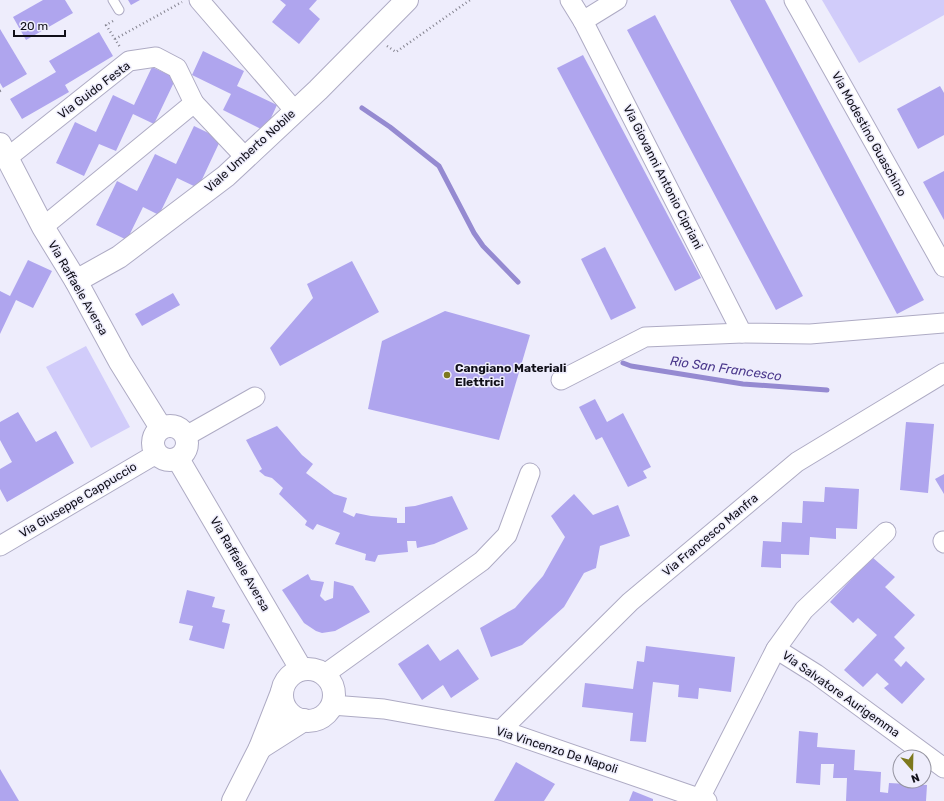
<svg xmlns="http://www.w3.org/2000/svg" width="944" height="801" viewBox="0 0 944 801" font-family="Rubik,sans-serif">
<rect width="100%" height="100%" fill="#eeedfc"/>
<!-- green -->
<g fill="#d1ccfa">
<path d="M822 0H944V15L859 63Z"/>
<path d="M86 346 130 427 91 448 46 367Z"/>
</g>
<g fill="none" stroke-linecap="round" stroke-linejoin="round">
<!-- stream -->
<g stroke="#958ad1" stroke-width="5">
<path d="M362 108 390 127 439 166 474 233 483 246 518 282"/>
<path d="M623 363 631 366 743 384 827 390"/>
</g>
</g>
<!-- building -->
<g fill="#afa5ee">
<path d="M43 0H65L73 13 26 40 13 17Z"/>
<path d="M128 0H140L131 5Z"/>
<path d="M280 0H317L309 9 320 19 299 44 272 22 286 5Z"/>
<path d="M730 0H765L924 300 897 314Z"/>
<path d="M655 15 803 296 776 310 627 30Z"/>
<path d="M0 29 27 74 3 88 0 83Z"/>
<path d="M99 32 113 56 65 85 69 92 22 119 10 99 56 72 49 61Z"/>
<path d="M203 51 244 71 237 86 277 105 265 131 223 110 231 94 192 75Z"/>
<path d="M583 55 701 278 675 291 557 68Z"/>
<path d="M152 67 176 78 154 124 133 114 116 151 99 144 84 176 56 163 75 122 96 132 113 95 134 105Z"/>
<path d="M940 86 944 93V135L918 149 897 109Z"/>
<path d="M194 126 221 139 198 188 177 178 159 215 143 207 127 240 96 225 117 181 137 191 155 154 176 164Z"/>
<path d="M944 171V220L923 182Z"/>
<path d="M605 247 636 308 611 320 581 259Z"/>
<path d="M28 260 52 271 33 308 16 300 0 334V291L10 296Z"/>
<path d="M352 261 379 312 280 366 270 348 313 298 307 284Z"/>
<path d="M173 293 180 305 142 326 135 314Z"/>
<path d="M445 311 530 335 499 440 368 409 382 341Z"/>
<path d="M595 399 607 422 623 413 651 467 643 471 647 478 628 487 602 437 596 440 579 407Z"/>
<path d="M18 412 36 442 56 431 74 463 7 502 0 489V469L12 462 0 440V422Z"/>
<path d="M906 422 934 424 928 493 900 490Z"/>
<path d="M277 426 302 455 313 464 306 473 334 494 347 498 343 512 354 517 356 513 371 516 397 518V523H405V507L415 506 452 496 468 529 434 544 417 548 416 541H407L408 552 378 555 375 562 365 560 366 554 335 544 340 533 317 524 313 530 305 525 307 521 279 494 283 488 272 478 265 476 259 471 262 469 246 440Z"/>
<path d="M944 474V494L935 479Z"/>
<path d="M825 487 859 489 857 529 836 528V539L810 537 809 555 781 554V568L761 567 763 541 781 542 782 522 802 523 803 501 824 502Z"/>
<path d="M574 494 593 515 618 505 630 536 600 546 596 568 584 573 564 607 522 645 491 657 480 628 515 608 543 576 565 537 551 516Z"/>
<path d="M872 557 895 577 885 587 915 615 894 637 905 648 894 660 901 667 906 661 925 679 902 704 884 688 889 684 877 673 863 687 844 670 877 635 858 618 853 623 830 602Z"/>
<path d="M308 574 311 580 324 582 320 596 325 601 333 598 334 581 353 586 370 612 335 631 322 633 316 631 304 623 282 590Z"/>
<path d="M187 590 215 597 212 607 225 610 222 622 230 624 224 649 189 640 193 626 179 623Z"/>
<path d="M428 644 440 661 458 649 479 679 451 698 443 685 422 700 398 664Z"/>
<path d="M646 646 735 657 731 692 699 688 698 699 678 697 679 685 653 682 646 742 630 741 633 713 582 707 585 683 633 689 637 661 644 662Z"/>
<path d="M799 731 818 733 817 747 855 750 854 770 881 772 880 792 888 793 889 783 927 785 926 801H846L847 778H833L834 764H821L820 785 796 783Z"/>
<path d="M516 762 555 784 544 801H494Z"/>
<path d="M0 769 19 801H0Z"/>
<path d="M633 791 653 799V801H629Z"/>
</g>
<g fill="none" stroke-linecap="round" stroke-linejoin="round">
<defs>
<path id="lane" d="M113 0 119 10"/>
<g id="street">
<path d="M199 0 295 111"/>
<path d="M570 0 583 21 617 0"/>
<path d="M794 0 944 267"/>
<path d="M583 21 742 333 810 334 944 323"/>
<path d="M7 158 129 61 156 57 177 68 194 103"/>
<path d="M43 227 194 103 246 158"/>
<path d="M561 380 645 337 742 333"/>
<path d="M186 436 255 397"/>
<path d="M943 541 944 543"/>
<path d="M0 546 156 454"/>
<path d="M776 649 804 610 886 532"/>
<path d="M325 674 482 561 507 535 530 473"/>
<path d="M332 705 384 709 501 730 707 801"/>
<path d="M501 730 630 602 797 462 944 373"/>
<path d="M700 798 776 649 816 674 944 768"/>
</g>
<g id="secondary">
<path d="M0 144 43 227 76 281 120 362 161 428"/>
<path d="M76 281 119 257 226 176 318 90 407 0"/>
<circle cx="170" cy="443" r="17"/>
<path d="M178 459 301 669"/>
<circle cx="308" cy="695" r="26"/>
<path d="M260 748 304 720"/>
<path d="M233 801 260 748 282 692"/>
</g>
</defs>
<!-- lane casing -->
<use href="#lane" stroke="#aeabc4" stroke-width="11"/>
<!-- street casing -->
<use href="#street" stroke="#aeabc4" stroke-width="21"/>
<!-- secondary casing -->
<use href="#secondary" stroke="#aeabc4" stroke-width="24"/>
<!-- path -->
<g stroke="#84838f" stroke-width="2.5" stroke-dasharray="1 3" stroke-linecap="butt">
<path d="M113 21 106 25 120 47"/>
<path d="M115 39 182 2"/>
<path d="M387 46 396 52 470 0"/>
<path d="M0 91 3 90"/>
</g>
<!-- lane -->
<use href="#lane" stroke="#fff" stroke-width="9"/>
<!-- street -->
<use href="#street" stroke="#fff" stroke-width="19"/>
<!-- secondary -->
<use href="#secondary" stroke="#fff" stroke-width="22"/>
</g>
<!-- markers -->
<circle fill="#7d781d" stroke="#eeedfc" stroke-width="1.5" cx="447" cy="375" r="4"/>
<g text-anchor="middle" stroke-width="3" stroke-linejoin="round" paint-order="stroke">
<!-- street labels -->
<g font-size="12" fill="#100f18" stroke="#eeedfc">
<text transform="translate(94 90) rotate(-37)" y="4">Via Guido Festa</text>
<text transform="translate(869 134) rotate(61)" y="4">Via Modestino Guaschino</text>
<text transform="translate(250 151) rotate(-42)" y="4">Viale Umberto Nobile</text>
<text transform="translate(663 177) rotate(63)" y="4">Via Giovanni Antonio Cipriani</text>
<text transform="translate(78 288) rotate(60)" y="4">Via Raffaele Aversa</text>
<text transform="translate(78 500) rotate(-31)" y="4">Via Giuseppe Cappuccio</text>
<text transform="translate(710 535) rotate(-40)" y="4">Via Francesco Manfra</text>
<text transform="translate(240 564) rotate(60)" y="4">Via Raffaele Aversa</text>
<text transform="translate(841 694) rotate(35)" y="4">Via Salvatore Aurigemma</text>
<text transform="translate(557 750) rotate(18)" y="4">Via Vincenzo De Napoli</text>
</g>
<!-- poi labels -->
<g font-size="12" font-weight="bold" fill="#100f18" stroke="#eeedfc" text-anchor="start">
<text x="455" y="372">Cangiano Materiali<tspan x="455" dy="14">Elettrici</tspan></text>
</g>
<!-- water labels -->
<g font-size="13" font-style="italic" fill="#4b388c" stroke="#eeedfc">
<text transform="translate(726 368) rotate(8)" y="5">Rio San Francesco</text>
</g>
</g>
<!-- north arrow -->
<g transform="translate(912 769) rotate(160)"><circle r="19" fill="#eeedfc" stroke="#9594a1"/>
<path d="M0-3L7 15L0 10L-7 15Z" fill="#7d781d"/>
<text y="-6" font-size="11" font-weight="bold" text-anchor="middle" fill="#100f18">N</text>
</g>
<!-- scale -->
<path d="M14 30v6h51v-6" fill="none" stroke="#100f18" stroke-width="2"/>
<text x="20" y="30" font-size="12" fill="#100f18" stroke="#eeedfc" stroke-width="3" paint-order="stroke">20 m</text>
</svg>
